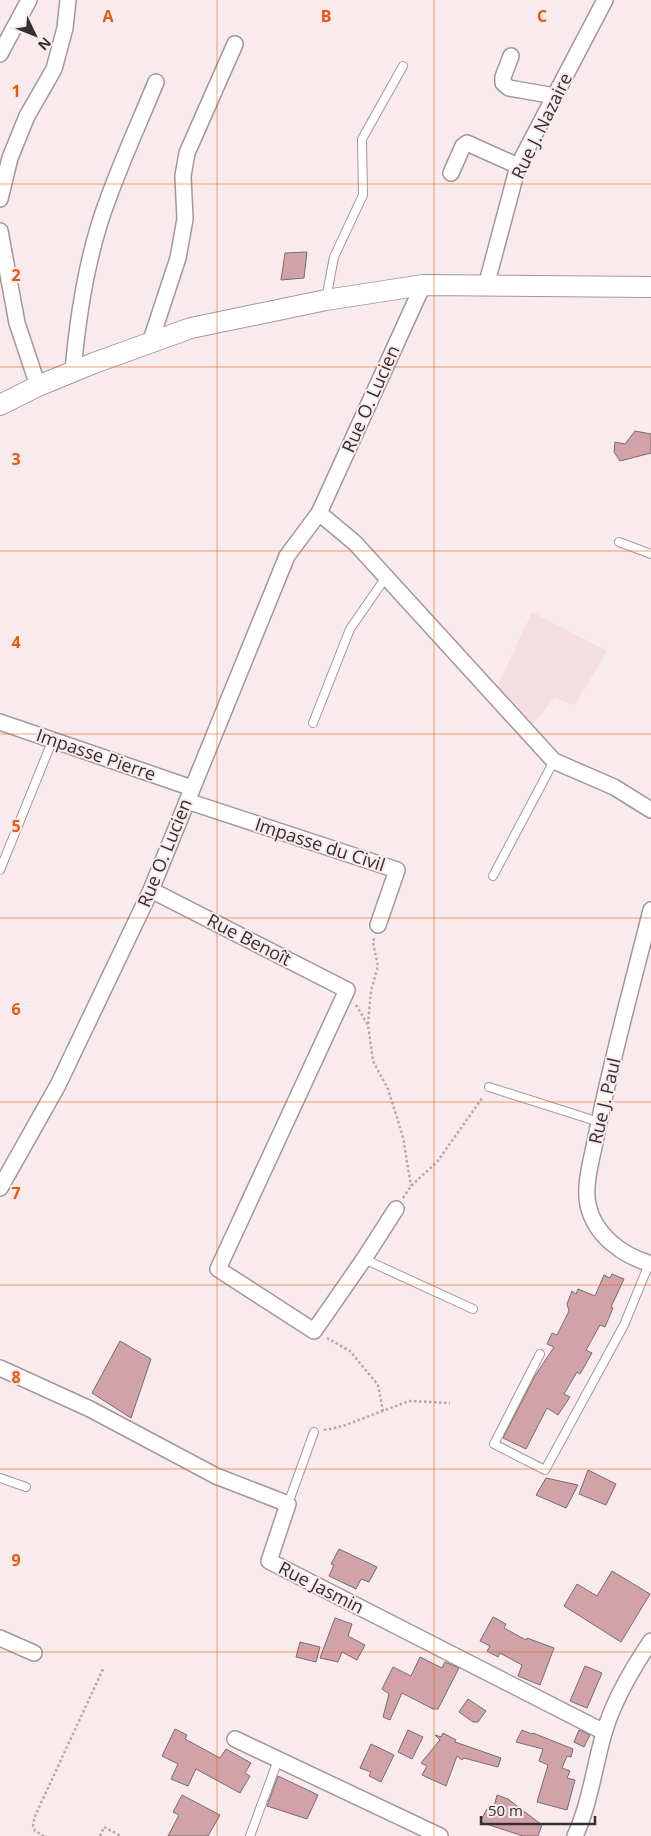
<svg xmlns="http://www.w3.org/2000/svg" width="651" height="1836" viewBox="0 0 651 1836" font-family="'Open Sans',sans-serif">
<rect width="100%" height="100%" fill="#f9ebed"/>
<!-- built -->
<path fill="#f5dee1" d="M532 612 607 651 575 705 554 698 527 732 491 699Z"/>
<!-- building -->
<g fill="#d1a3a9" stroke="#796c6e">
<path d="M307 252 304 278 281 280 285 253Z"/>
<path d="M635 431 651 434V453L620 461 614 452 615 442 625 444Z"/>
<path d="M612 1274 624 1279 611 1307 613 1308 605 1327 600 1325 586 1350 592 1353 580 1374 577 1372 564 1394 570 1397 558 1415 547 1408 526 1449 503 1438 535 1376 554 1347 547 1344 552 1333 557 1335 569 1311 567 1304 572 1291 576 1294 578 1289 595 1296 604 1275 610 1278Z"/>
<path d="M120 1341 151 1359 131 1418 92 1393Z"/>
<path d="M588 1470 616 1484 606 1505 579 1494Z"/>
<path d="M546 1478 578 1485 566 1508 536 1495Z"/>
<path d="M339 1549 377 1567 369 1582 361 1579 356 1589 329 1576 334 1565 331 1564Z"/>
<path d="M612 1571 650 1594 621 1642 564 1606 577 1584 597 1596Z"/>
<path d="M493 1617 506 1624 504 1628 526 1640 527 1638 554 1648 540 1685 518 1676 522 1665 500 1653 498 1657 487 1651 490 1646 480 1641Z"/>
<path d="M335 1618 352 1624 348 1636 365 1645 357 1660 342 1652 338 1662 320 1658Z"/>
<path d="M300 1642 320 1647 316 1662 296 1657Z"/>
<path d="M420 1657 442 1668 445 1662 459 1668 438 1709H433L402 1693 390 1720 383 1717 389 1694 382 1689 393 1667 411 1676Z"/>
<path d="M585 1666 602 1673 587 1708 570 1701Z"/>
<path d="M468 1699 486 1711 478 1722H473L459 1712Z"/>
<path d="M175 1729 187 1735 185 1739 220 1758 226 1749 251 1763 245 1773 250 1776 240 1793 196 1769 188 1786 171 1779 178 1764 162 1756Z"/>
<path d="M408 1730 423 1737 412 1759 398 1752Z"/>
<path d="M522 1730 532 1734 533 1733 573 1749 571 1757 567 1756 562 1768 570 1771 567 1778 575 1780 567 1810 537 1802 548 1765 539 1761 543 1749 516 1742Z"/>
<path d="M579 1730 590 1735 584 1747 574 1742Z"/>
<path d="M443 1733 456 1740 455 1742 501 1758 498 1767 464 1758 462 1760 457 1756 446 1786 422 1775 427 1766 421 1763 440 1740 435 1735 441 1737Z"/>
<path d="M371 1744 394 1755 381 1782 369 1776 371 1772 360 1768Z"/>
<path d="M278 1776 318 1795 307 1819 267 1806Z"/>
<path d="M182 1795 220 1815 208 1836H168L179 1815 173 1812Z"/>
<path d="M497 1795 508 1799 542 1825 538 1836H523L480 1822 487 1809 493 1811Z"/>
</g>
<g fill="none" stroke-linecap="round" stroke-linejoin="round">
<defs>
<g id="lane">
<path d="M326 299 334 257 363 195 362 139 403 66"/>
<path d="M619 542 651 554"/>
<path d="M313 723 350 629 386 577"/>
<path d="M0 870 53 739"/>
<path d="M493 876 554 761"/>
<path d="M489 1087 599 1122"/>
<path d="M364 1259 473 1309"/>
<path d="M540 1354 494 1444 545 1470 624 1325 649 1264"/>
<path d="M0 1478 26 1487"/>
<path d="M288 1504 314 1432"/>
<path d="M250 1836 278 1760"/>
</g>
<g id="street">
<path d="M0 54 29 0"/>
<path d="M511 56 503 77V83L509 88 555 96"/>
<path d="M451 173 463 146 467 143 518 166"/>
<path d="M0 199 10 158 27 116 54 69 65 28 68 0"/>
<path d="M0 231 17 323 38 386"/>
<path d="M486 286 518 166 605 0"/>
<path d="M150 343 178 258 185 219 183 176 187 153 235 44"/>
<path d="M73 371C78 314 87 254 108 199 122 160 140 121 156 82"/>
<path d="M319 513 355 543 554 761 614 787 651 810"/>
<path d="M0 722 192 788"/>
<path d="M187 801 397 870 378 925"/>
<path d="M151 890 347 990 218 1269 314 1331 364 1259 396 1209"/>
<path d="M651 910C632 987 610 1064 595 1142 591 1162 584 1185 588 1205 595 1236 622 1255 651 1264"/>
<path d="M0 1188 58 1085 151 890 287 556 319 513 423 285"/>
<path d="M0 1368 90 1409 216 1476 288 1504 269 1561 604 1732"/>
<path d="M0 1638 34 1653"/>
<path d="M235 1739 440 1836"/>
<path d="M575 1836C590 1803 594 1768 604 1733 614 1699 632 1669 651 1641"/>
</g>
<path id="secondary" d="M0 405 38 386 94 363 191 328 326 300 423 285 651 287"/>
</defs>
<!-- lane casing -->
<use href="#lane" stroke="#a49799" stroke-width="10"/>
<!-- street casing -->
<use href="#street" stroke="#a49799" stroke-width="18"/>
<!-- secondary casing -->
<use href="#secondary" stroke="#a49799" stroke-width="22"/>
<!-- path -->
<g stroke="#b4a9aa" stroke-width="2.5" stroke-dasharray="2.5 2.5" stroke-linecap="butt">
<path d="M356 1005 368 1025 373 1061 388 1089 403 1137 411 1186"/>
<path d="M368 1024 371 991 378 966 373 943 374 938"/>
<path d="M403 1198 411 1186 437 1162 483 1097"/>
<path d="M327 1338 350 1351 378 1385 383 1411"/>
<path d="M324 1430 343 1426 409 1401 450 1403"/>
<path d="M44 1836 35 1831 33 1825 35 1816 104 1667"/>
<path d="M100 1836 104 1827 121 1836"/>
</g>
<!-- lane -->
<use href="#lane" stroke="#fff" stroke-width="8"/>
<!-- street -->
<use href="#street" stroke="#fff" stroke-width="15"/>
<!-- secondary -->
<use href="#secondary" stroke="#fff" stroke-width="20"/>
</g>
<!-- grid -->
<path fill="none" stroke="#e8590c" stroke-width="1" stroke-opacity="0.55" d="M217 0V1836M434 0V1836M0 184H651M0 367H651M0 551H651M0 734H651M0 918H651M0 1102H651M0 1285H651M0 1469H651M0 1652H651"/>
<g text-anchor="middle" stroke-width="4" stroke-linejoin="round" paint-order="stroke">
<!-- street labels -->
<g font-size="18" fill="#353030" stroke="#f9ebed">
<text transform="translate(542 126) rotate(-64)" y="6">Rue J. Nazaire</text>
<text transform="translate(371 399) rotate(-66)" y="6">Rue O. Lucien</text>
<text transform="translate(96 755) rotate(19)" y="6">Impasse Pierre</text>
<text transform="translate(320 845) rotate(18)" y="6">Impasse du Civil</text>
<text transform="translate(165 853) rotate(-68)" y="6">Rue O. Lucien</text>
<text transform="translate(249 940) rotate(27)" y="6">Rue Benoît</text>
<text transform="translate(605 1101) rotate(-77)" y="6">Rue J. Paul</text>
<text transform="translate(321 1588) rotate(27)" y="6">Rue Jasmin</text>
</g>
</g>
<g font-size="16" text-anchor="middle" font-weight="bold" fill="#e8590c" stroke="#f9ebed" stroke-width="4" stroke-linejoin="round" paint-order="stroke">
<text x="108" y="22">A</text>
<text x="326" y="22">B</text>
<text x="542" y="22">C</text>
<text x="16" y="97">1</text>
<text x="16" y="281">2</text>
<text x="16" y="465">3</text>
<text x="16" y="648">4</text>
<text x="16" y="832">5</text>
<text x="16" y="1015">6</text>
<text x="16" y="1199">7</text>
<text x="16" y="1383">8</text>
<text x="16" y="1566">9</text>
</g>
<!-- north arrow -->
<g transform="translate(35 35) rotate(133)" stroke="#f9ebed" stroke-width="4" paint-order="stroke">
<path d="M0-4L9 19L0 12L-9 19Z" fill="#353030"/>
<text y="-8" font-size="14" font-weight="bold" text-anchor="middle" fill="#353030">N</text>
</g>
<!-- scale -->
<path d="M481 1816v8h114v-8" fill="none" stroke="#353030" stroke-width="2.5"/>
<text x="488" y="1816" font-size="15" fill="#353030" stroke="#f9ebed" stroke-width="4" paint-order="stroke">50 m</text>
</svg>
